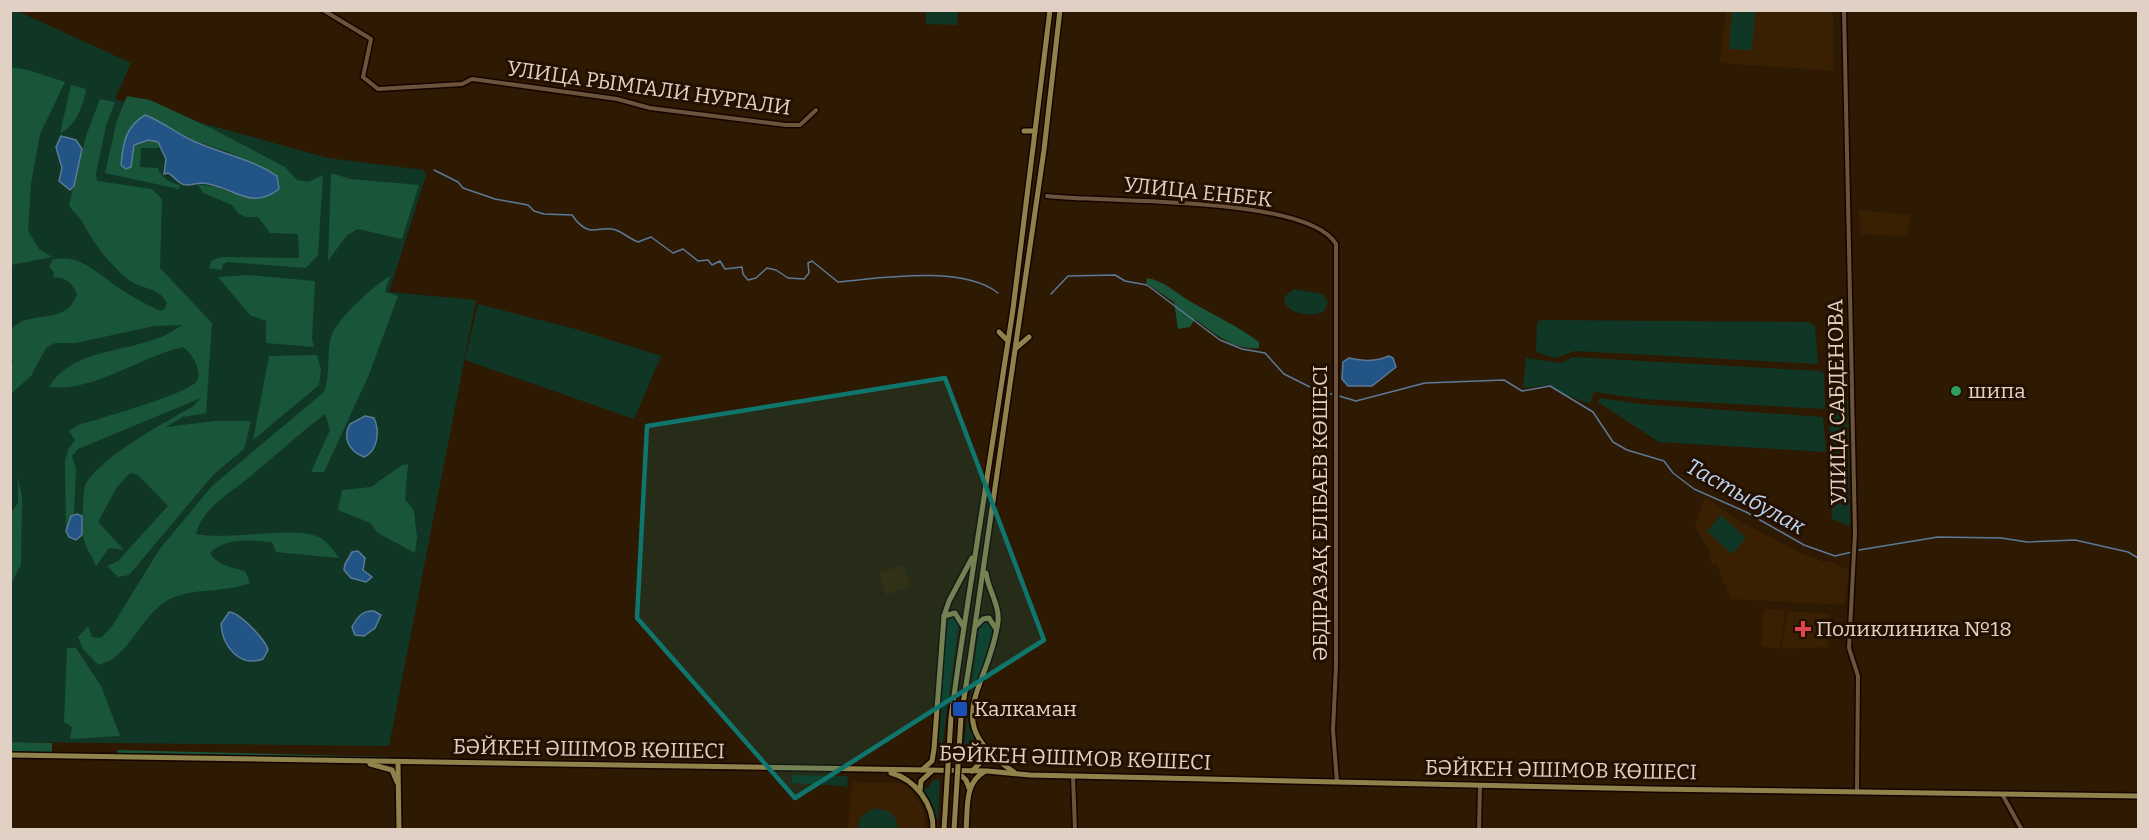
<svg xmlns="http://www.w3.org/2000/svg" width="2149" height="840" viewBox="0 0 2149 840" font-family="Bitter,serif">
<rect width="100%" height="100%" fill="#2e1903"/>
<!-- built -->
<g fill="#3a2002">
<path d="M1726 11H1833L1834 71 1720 63Z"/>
<path d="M1859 210 1910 215 1907 236 1860 234Z"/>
<path d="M1705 496 1738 520 1799 552 1823 562 1830 561 1849 570 1845 605 1730 599 1717 564 1711 563 1709 550 1695 526Z"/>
<path d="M903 565 911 587 886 595 879 573Z"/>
<path d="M1764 609 1785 610 1780 648 1761 647Z"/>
<path d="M1788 611 1830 614 1828 647 1781 649Z"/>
<path d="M852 782 901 783 911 790 919 802 924 812 925 829 848 830Z"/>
</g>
<!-- green -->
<g fill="#103725">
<path d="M15 10 131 63 115 99 328 158 424 170 426 176 389 292 476 300 389 746 11 742 10 11Z"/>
<path d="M926 11H958L957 25 926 24Z"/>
<path d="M1732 11 1755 12 1752 50 1729 49Z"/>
<path d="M1294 289 1322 294 1328 302 1325 310C1315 319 1283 314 1284 297Z"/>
<path d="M478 304 579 330 661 356 634 419 465 360Z"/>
<path d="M1541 320 1809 322 1815 326 1818 364 1575 351 1555 358 1536 352 1537 322Z"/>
<path d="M1572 357 1820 371 1824 374 1825 409 1644 399 1594 392 1590 404 1561 393 1549 385 1523 388 1526 358 1562 363Z"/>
<path d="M1848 397 1850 526 1832 519 1829 399 1831 397Z"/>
<path d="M1600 398 1640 404 1823 417 1826 452 1659 442 1598 402Z"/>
<path d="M1721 515 1746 538 1732 554 1707 531Z"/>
<path d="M951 615 959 621 941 755 937 754V747L943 634 947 619Z"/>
<path d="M986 620 990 621 993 628 968 720C969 733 978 741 981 754L978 756 963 751 979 630Z"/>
<path d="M792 775 848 776 847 789 845 786 792 783Z"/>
<path d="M940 779 938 821 923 789 928 788 933 780Z"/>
<path d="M873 809C888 808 897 814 898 829H857L861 816Z"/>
</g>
<!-- forest -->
<g fill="#195539">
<path d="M11 67 28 70 65 82 40 134 31 184 28 231 39 249 52 257 11 265Z"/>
<path d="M71 85 86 89C84 104 75 127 60 133Z"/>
<path d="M127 96 150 100 213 129 285 167 297 180 308 182 323 175 318 255 306 268 228 262 223 264 222 270 209 268 212 260 222 257 299 258 298 234 270 233 258 217H246L238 213 232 205 203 193 197 184 217 187 232 193 269 171 226 151 192 140 153 118 138 119 131 156 133 145 148 140 158 142 159 148H141L140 167 158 168C161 178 170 183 180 185L179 189 105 173 117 120Z"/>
<path d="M100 99 115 102 106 126 96 174 97 181 152 189 162 199 160 268 212 323 206 413 183 417 166 427 215 421H251L244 449 214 474 129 575 118 577 107 566 118 561 168 506 138 475 130 473 117 487 98 522 124 550 109 548 96 566C92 556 85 547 83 536 82 531 83 490 85 486 97 459 165 422 192 407L201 398 78 449 72 456 76 469 74 514 66 531 65 461 68 450 75 440 69 431 78 425C101 418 181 396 195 383 205 373 191 352 183 347 139 357 95 392 49 387 77 342 142 356 182 325L154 326 76 343H55L46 348 31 376 11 394V363L14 361 11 359V329C14 327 19 322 23 321 45 313 68 321 77 294 73 284 65 276 53 278L54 272 49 267 53 259C82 254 96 273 119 288 132 297 146 304 160 311L165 309 167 303C159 287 143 290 129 280 110 265 94 244 83 223 80 216 72 212 69 205L86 136Z"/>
<path d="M331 173 350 179 419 185 402 239 358 229 347 235 328 261Z"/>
<path d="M247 275 315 281 312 339 314 347 266 343V321L250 315 218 277Z"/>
<path d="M390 276 385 292 398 296 368 377 324 472H311L330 430 325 414C300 433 277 454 253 474 233 492 203 506 196 534 229 541 292 525 319 537 327 541 334 551 339 558L276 552 272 542C251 540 226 537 210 553 217 565 233 568 245 571L250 583C223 594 191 586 165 602 144 616 133 643 115 657 111 661 103 663 98 665L83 649 78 637 88 626 92 637 101 638 113 625 159 550 212 486 324 392C331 373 326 356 331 337 336 319 375 285 390 276Z"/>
<path d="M1147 278C1165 281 1177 294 1193 303 1215 316 1238 326 1259 342V348C1234 351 1214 333 1195 319L1190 327 1178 329 1174 302 1146 283Z"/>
<path d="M317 355 321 369 319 385 253 440 269 356Z"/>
<path d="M408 464 405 499 414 511 417 537 415 553 378 533 370 523 338 510 342 490 371 487 402 465Z"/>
<path d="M18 477 22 498 21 565 11 583V513L18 503Z"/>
<path d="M67 648H76L101 686 120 736 70 739 72 727 64 722Z"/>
<path d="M11 742 52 743V752H11Z"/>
<path d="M117 750 387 757V758L118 753Z"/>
</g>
<!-- water -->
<g fill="#225485" stroke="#5b7a98" stroke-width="1.5">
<path d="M145 115C161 121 175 132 191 140 219 153 250 158 277 176L279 189C250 212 232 185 202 183 194 183 186 188 179 182 175 179 173 175 168 173L164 174 166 159 158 142 148 140 134 145 131 167 126 169 121 165C123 144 125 127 145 115Z"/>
<path d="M61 136 76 140 82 149 74 186 70 190 59 181 62 168 56 147Z"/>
<path d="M1389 356 1393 358 1396 367 1372 386H1348L1342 379 1343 362 1349 358C1363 361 1375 362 1389 356Z"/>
<path d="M365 416 374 418C380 431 378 451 364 457 349 451 342 438 350 424Z"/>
<path d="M77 514 82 516V535L76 540 69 537 66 531 71 516Z"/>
<path d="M358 551 365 558 363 570 372 577 366 582 351 578 344 570 345 564 352 552Z"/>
<path d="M374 611 381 615 375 628 364 636 355 635 352 627C357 618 362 610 374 611Z"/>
<path d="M229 612C239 612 266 640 268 650L263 659C239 668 222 645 221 624Z"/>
</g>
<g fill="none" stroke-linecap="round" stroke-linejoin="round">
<!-- stream -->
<g stroke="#5b7a98" stroke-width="1.5">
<path d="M434 170 458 182 463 188 495 199 528 205 534 211 544 214 572 215C590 241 598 224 616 230 624 233 630 239 638 242L651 237 673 253 683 249 698 261 708 260 712 265 720 261 725 269 742 267 743 274 748 280 756 278 767 268 776 270 788 278 804 279 809 273 808 263 812 261 838 282C882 278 962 265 998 293"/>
<path d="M1051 294 1068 276 1115 275 1125 281 1147 285 1220 340 1242 349 1265 353 1284 374 1318 391 1332 394"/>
<path d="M1339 396 1356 401 1425 383 1504 380 1522 391 1550 386 1593 412 1613 442 1627 450 1664 461 1673 473 1694 489 1746 512 1804 545 1835 556 1852 552"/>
<path d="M1859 550 1938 537 2001 538 2027 542 2075 540 2128 552 2138 558"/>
</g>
<defs>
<g id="minor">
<path d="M323 10 371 39 363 77 378 89 462 84 472 79 480 80 617 99 650 108 786 125H800L816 110"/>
<path d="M1844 10 1855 533 1849 648 1858 676 1857 792"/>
<path d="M1047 196C1103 203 1307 195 1336 244V666L1333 730 1337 782"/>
<path d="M1073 776 1075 830"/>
<path d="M2002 794 2022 830"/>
<path d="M1479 830 1480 785"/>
</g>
<g id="major">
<path d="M1024 131H1035"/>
<path d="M999 332 1008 341"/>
<path d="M1016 348 1029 337"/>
<path d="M986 573C988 589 1000 606 998 622 989 690 937 721 1014 772"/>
<path d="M944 616 955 613 963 626"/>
<path d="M976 626 983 619 989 618 996 629"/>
<path d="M959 660 1013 309 1050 10"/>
<path d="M970 660 1044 150 1060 10"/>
<path d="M10 755 987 771 1030 775 1651 789 2138 796"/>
<path d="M398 762 399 830"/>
<path d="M370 764 392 770 397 782"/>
<path d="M922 770 932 761 934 749 944 616 949 601 972 558"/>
<path d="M955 770 966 780 969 788"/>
<path d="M972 771 984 759 983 748"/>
<path d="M891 773C915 779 934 804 933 830"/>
<path d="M920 791 921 781 932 771"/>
<path d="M966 830C968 809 964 783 984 772"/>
</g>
</defs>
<!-- minor casing -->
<use href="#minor" stroke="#150400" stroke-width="7"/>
<!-- major casing -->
<use href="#major" stroke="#150400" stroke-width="8"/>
<!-- minor -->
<use href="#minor" stroke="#6c533b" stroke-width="4"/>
<!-- major -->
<use href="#major" stroke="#8e844b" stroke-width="5"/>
<defs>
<g id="major-bridge">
<path d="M944 830 951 717 959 660"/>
<path d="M954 830 961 717 970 660"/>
</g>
</defs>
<!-- major-bridge casing -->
<use href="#major-bridge" stroke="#150400" stroke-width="8" stroke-linecap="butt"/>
<!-- major-bridge -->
<use href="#major-bridge" stroke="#8e844b" stroke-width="5"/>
</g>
<!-- marked area -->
<path fill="#0f766e" fill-opacity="0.2" stroke="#0f766e" stroke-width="4.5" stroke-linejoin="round" d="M945 378 1044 640 795 798 637 618 647 426Z"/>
<!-- markers -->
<circle fill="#2e9e5b" stroke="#241000" stroke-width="2" cx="1956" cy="391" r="6"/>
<path fill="#e0444e" stroke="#241000" stroke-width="2" d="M1800 620h6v6h6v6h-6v6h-6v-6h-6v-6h6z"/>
<rect fill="#1a4fb4" stroke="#241000" stroke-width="2" x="952" y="701" width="16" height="16" rx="3"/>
<g text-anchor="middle" stroke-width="6" stroke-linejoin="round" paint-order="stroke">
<!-- street labels -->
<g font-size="21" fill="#e0d1c4" stroke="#241000">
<text transform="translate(649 88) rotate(8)" y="7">УЛИЦА РЫМГАЛИ НУРГАЛИ</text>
<text transform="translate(1198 192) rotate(6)" y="7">УЛИЦА ЕНБЕК</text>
<text transform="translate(1837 402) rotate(-91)" y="7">УЛИЦА САБДЕНОВА</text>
<text transform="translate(1320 513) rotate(-90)" y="7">ӘБДІРАЗАҚ ЕЛІБАЕВ КӨШЕСІ</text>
<text transform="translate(589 749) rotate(1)" y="7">БӘЙКЕН ӘШІМОВ КӨШЕСІ</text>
<text transform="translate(1075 758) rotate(2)" y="7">БӘЙКЕН ӘШІМОВ КӨШЕСІ</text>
<text transform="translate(1561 770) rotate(1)" y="7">БӘЙКЕН ӘШІМОВ КӨШЕСІ</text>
</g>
<!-- poi labels -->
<g font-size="21" fill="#e0d1c4" stroke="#241000" text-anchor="start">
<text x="1968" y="398">шипа</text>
<text x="1816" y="636">Поликлиника №18</text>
<text x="974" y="716">Калкаман</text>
</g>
<!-- water labels -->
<g font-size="22" font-style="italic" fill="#bbd7f5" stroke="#241000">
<text transform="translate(1746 496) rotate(29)" y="8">Тастыбулак</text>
</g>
</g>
<!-- border -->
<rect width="2149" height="840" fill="none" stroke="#e0d1c4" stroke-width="24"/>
</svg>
